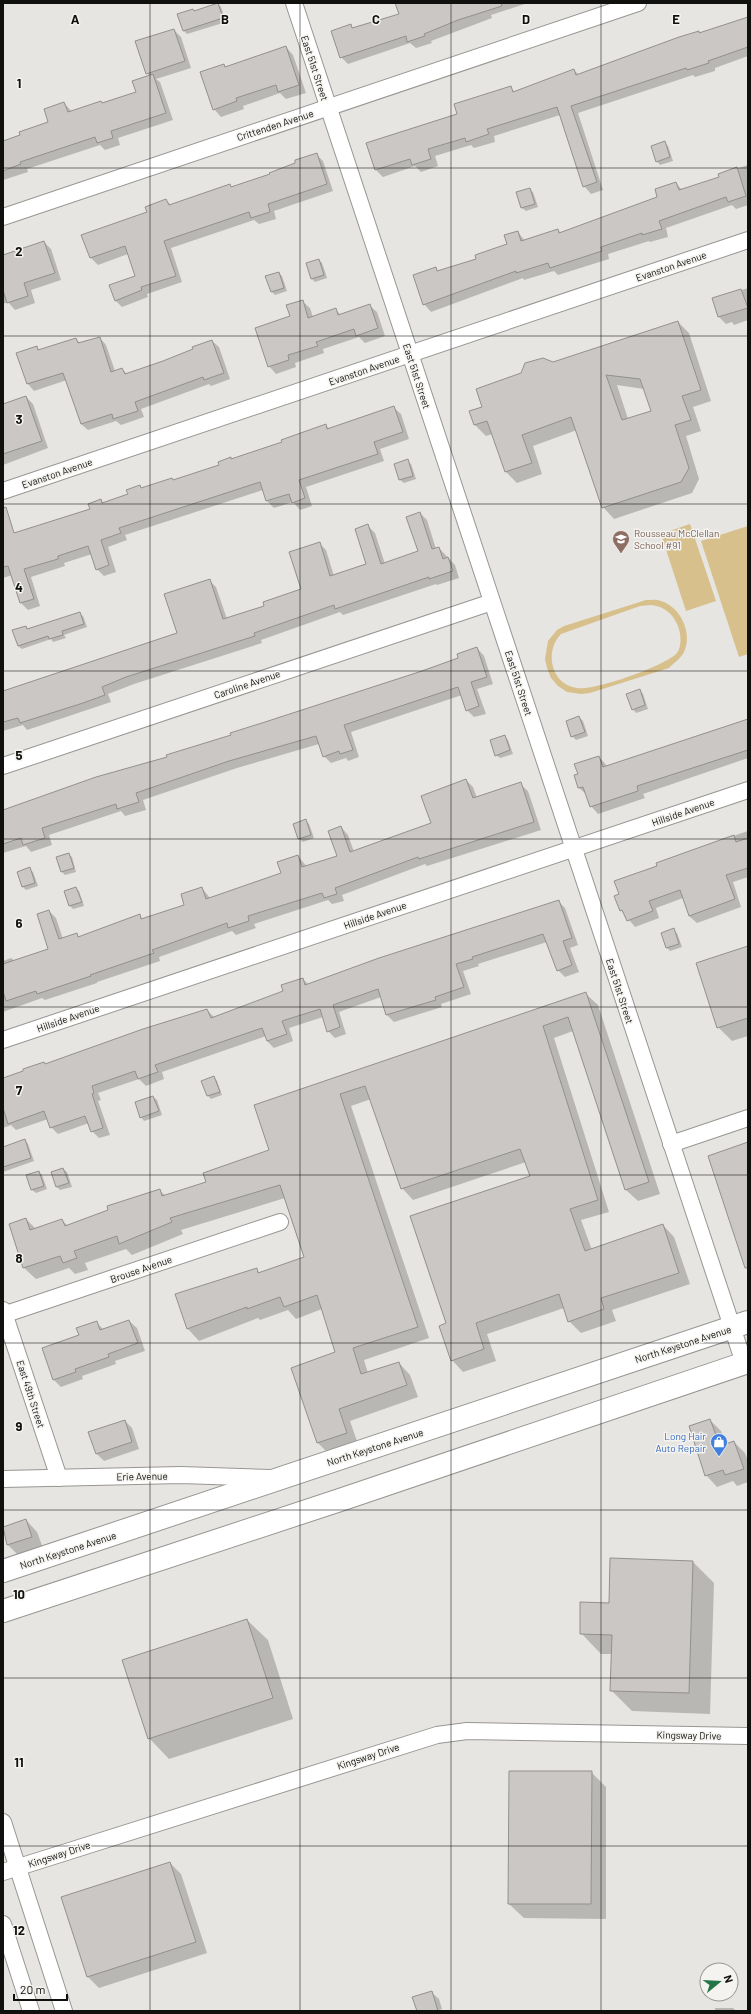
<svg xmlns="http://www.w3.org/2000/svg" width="751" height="2014" viewBox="0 0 751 2014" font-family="Barlow,sans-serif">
<rect width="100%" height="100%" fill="#e7e5e2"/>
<!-- green -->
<g fill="#d7c08b" fill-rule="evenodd">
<path d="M690 524 716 601 686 611 661 534Z"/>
<path d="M748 526V654L739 657 701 541Z"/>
<path d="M646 600C651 600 657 599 661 601 681 607 693 634 684 652 681 658 674 663 669 668L590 693 581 694 567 692 558 686 551 678 547 668 545 659 548 641 557 630 564 626ZM651 605C664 606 673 614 678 626 681 634 682 646 677 653 665 666 595 691 577 688 551 685 544 651 561 634L640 606Z"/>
</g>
<!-- shadow -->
<g fill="#0003" fill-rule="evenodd">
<path d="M396 3H528L491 15 492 18 431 41 432 43 416 48 410 43 348 64 341 57 350 25 354 29 400 14Z"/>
<path d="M218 4 221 7 226 22 187 34 184 31 179 15 195 12Z"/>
<path d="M748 17V56L715 68V71L695 77 693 75 578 113 603 190 591 194 584 186 560 115 494 136 495 142 474 148 471 145 435 156 438 166 421 172 415 166 383 177 376 170 458 114 510 87 515 92 574 70 579 75Z"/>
<path d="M174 30 181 37 191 68 156 79 160 82 173 120 118 138 120 145 105 150 100 145 27 169 28 172 3 180V142L50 122 64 103 72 112 137 92 150 76 147 73Z"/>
<path d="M286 47 293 55 306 93 286 99 280 93 243 106 244 109 221 117 214 109 223 65 226 68Z"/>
<path d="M664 142 668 146 673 161 660 165 657 161Z"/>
<path d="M316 154 323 161 333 191 274 211 276 219 259 224 254 220 171 248 182 282 147 294 148 297 122 307 115 300 136 277 128 254 98 265 91 258 83 235 148 213 166 200 171 205 229 185 232 188 271 175Z"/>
<path d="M748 165V205L736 209 732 205 666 228 668 237 650 242 649 241 608 254 609 259 558 275 554 271 524 280 523 278 431 312 424 304 435 268 438 272 478 259 508 244 518 232 525 241 558 230 561 233 659 198 676 183 682 190 720 177 719 174Z"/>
<path d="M529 189 533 192 538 207 526 211 522 208Z"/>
<path d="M44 242 51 249 61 280 31 290 35 303 15 310 8 302 3 304V255Z"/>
<path d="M319 260 322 263 327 278 315 282 312 279Z"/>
<path d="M279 273 282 276 287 291 275 295 272 292Z"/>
<path d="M748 288V320L734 325 732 322 726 324 719 317 713 299Z"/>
<path d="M302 301 310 308 313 317 336 310 341 315 369 305 377 312 385 336 365 343 359 337 323 349 324 353 295 363 296 367 276 374 269 366 291 317Z"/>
<path d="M678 322 689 333 711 401 693 407 701 431 686 436 699 479 692 493 614 519 603 507 577 430 533 446 542 474 517 483 506 472 492 434 486 436 475 425 470 412ZM617 385 644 389 652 411 628 419Z"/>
<path d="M100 338 106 345 115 371 122 369 127 374 163 362 212 341 219 347 230 379 211 386 209 384 141 409 144 417 121 425 116 421 88 430 81 424 67 380 34 391 28 384 18 354 37 348 40 351 76 339 81 344Z"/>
<path d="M26 397 33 404 48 448 3 465V411Z"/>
<path d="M393 407 401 414 409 439 380 449 384 461 306 487 312 506 300 510 293 502 274 508 267 501 263 490 125 535 127 540 108 547 116 572 104 576 97 569 92 554 64 563 65 566 31 577 40 606 28 610 21 603 12 575 3 578V536L15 534 91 510 101 500 104 503 129 495 140 486 143 489 174 481 283 443 325 425 330 429Z"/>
<path d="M407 461 411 464 416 479 404 483 400 480Z"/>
<path d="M420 513 427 520 436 549 439 548 455 565 459 578 437 585 436 584 343 615 340 612 261 640 262 643 134 684 108 694 111 702 27 730 23 725 3 731V696L179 633 209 580 216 587 227 619 265 606 303 590 319 543 326 550 334 576 367 564 368 526 375 533 385 564 419 552Z"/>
<path d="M79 613 83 616 87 627 64 635 66 638 53 642 51 639 22 649 18 646 25 627 28 629Z"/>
<path d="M477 648 484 656 493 684 477 689 486 714 474 717 467 710 462 695 351 732 359 757 348 761 346 758 331 763 324 756 319 744 237 768 143 800 146 810 125 816 121 811 49 835 52 845 31 852 26 846 3 853V810L96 778 168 757 422 671 459 658Z"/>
<path d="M640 690 643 694 648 709 636 713 633 709Z"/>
<path d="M579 717 583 721 588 736 576 740 572 736Z"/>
<path d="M748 718V758L643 794 645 798 598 814 591 806 587 795 579 788 575 776 599 757 607 766 744 721Z"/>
<path d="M505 736 508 740 513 754 500 758 496 755Z"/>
<path d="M466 780 473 787 477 798 520 784 528 791 541 830 427 866 425 864 342 895 344 901 332 904 328 900 254 924 256 928 236 935 232 931 159 957 160 961 97 982V983L45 1000 42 998 3 1012V961L11 958 15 961 50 949 49 911 56 918 63 939 76 934 79 937 139 915 143 919 186 906 202 888 210 898 282 874 298 856 307 867 338 856 341 827 348 835 354 852 432 824Z"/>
<path d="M306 821 309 824 314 838 303 842 299 839 295 824Z"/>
<path d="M748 831V877L733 882 741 907 697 923 689 916 683 898 656 908 659 918 635 927 621 910 620 895 658 867 721 840Z"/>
<path d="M68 854 72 857 76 872 65 875 62 872 57 857Z"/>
<path d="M29 869 33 872 38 886 26 890 23 887 18 872Z"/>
<path d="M76 888 79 891 84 906 73 909 70 906 65 892Z"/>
<path d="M558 901 565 908 578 945 570 948 579 972 565 977 558 970 547 942 478 964 479 966 463 971 471 994 441 1004 442 1007 394 1022 387 1015 381 997 339 1012 346 1034 335 1038 328 1031 323 1017 289 1028 293 1041 274 1048 267 1041 266 1036 162 1072 164 1079 146 1086 139 1079 98 1093 101 1100 98 1101 110 1135 99 1138 92 1131 89 1123 58 1134 51 1127 48 1119 16 1130 11 1125 3 1128V1079L44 1063 46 1065 207 1010 214 1017 284 992 303 979 309 985Z"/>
<path d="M673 930 677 933 682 947 670 951 667 948Z"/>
<path d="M748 947V1036L732 1041 718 1027Z"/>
<path d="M586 994 598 1005 660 1194 638 1201 626 1190 573 1031 554 1038 609 1212 581 1220 592 1250 663 1225 674 1237 690 1284 612 1310 616 1321 581 1333 569 1321 564 1308 487 1334 496 1361 463 1372 452 1360 447 1324 531 1177 526 1162 413 1200 402 1188 371 1099 351 1106 429 1338 364 1360 368 1373 399 1363 410 1375 418 1397 350 1421 358 1444 329 1454 317 1442 337 1352 322 1309 296 1319 288 1310 260 1320 258 1318 199 1341 188 1329 176 1295 256 1269 260 1273 305 1257 285 1198 181 1230 183 1234 132 1255 126 1249 85 1263 88 1270 75 1274 69 1268 36 1279 24 1268 26 1219 36 1229 62 1220 68 1226 109 1211 159 1190 166 1196 207 1182 270 1151 255 1105Z"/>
<path d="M214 1077 217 1081 222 1095 211 1099 208 1096Z"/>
<path d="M153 1097 157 1100 162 1115 144 1121 141 1117Z"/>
<path d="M25 1140 28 1144 34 1161 3 1172V1151Z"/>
<path d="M63 1169 67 1172 72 1187 60 1190 57 1187 52 1173Z"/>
<path d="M39 1172 42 1175 47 1189 36 1193 32 1190 27 1176Z"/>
<path d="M129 1321 137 1328 145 1351 115 1361 116 1364 82 1376 83 1379 61 1387 54 1380 80 1335 97 1323 104 1330Z"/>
<path d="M710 1420 721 1431 726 1445 734 1442 745 1453 748 1461V1482L737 1486 733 1481 717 1487 706 1475Z"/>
<path d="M125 1421 132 1428 139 1449 104 1461 97 1454Z"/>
<path d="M26 1520 37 1532 43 1548 19 1556 8 1545 3 1528Z"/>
<path d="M693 1562 714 1583 710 1714 632 1711 611 1690 612 1654H601L581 1633 610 1604Z"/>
<path d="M247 1620 268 1640 293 1719 169 1759 149 1738Z"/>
<path d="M591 1772 606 1787V1919L524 1918 509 1904Z"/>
<path d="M170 1863 181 1874 207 1953 99 1988 88 1977Z"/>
<path d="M431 1992 439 1999 442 2009 436 2011H418Z"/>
<path d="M715 2008H733L736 2011H715Z"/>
</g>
<!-- building -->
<g fill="#cac7c4" stroke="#93908e" fill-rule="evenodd">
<path d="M218 3 223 18 183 31 177 14 193 9 194 11Z"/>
<path d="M395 3H501L502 6 458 20 424 34 425 36 407 42 406 36 340 58 331 31 351 24 352 28 399 14Z"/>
<path d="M748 17V47L708 61 709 63 687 70 686 68 571 106 597 182 583 187 557 107 487 129 489 134 466 142 465 138 428 149 431 159 412 165 410 159 375 170 366 143 457 114 454 104 511 86 513 92 574 69 576 75 679 37 699 31V33Z"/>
<path d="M174 29 185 61 146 74 135 41Z"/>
<path d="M286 46 299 85 278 92 276 85 236 98 237 101 213 110 200 72 224 64 225 67Z"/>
<path d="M153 74 166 113 111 131 113 138 97 143 95 137 20 162 21 164 3 171V141L20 135 19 132 48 122 44 109 64 102 68 112 101 101 102 103 136 92 132 81Z"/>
<path d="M665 141 670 157 656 162 651 146Z"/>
<path d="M317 153 327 184 268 204 270 212 251 218 249 212 164 241 176 276 141 287 142 290 115 301 109 285 135 276 125 246 90 258 81 235 147 212 145 207 166 199 169 205 230 184 231 187 270 174 269 173 295 163V160Z"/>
<path d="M737 167 746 196 728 202 726 197 659 221 662 229 642 235V233L601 247 602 251 550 268 548 263 516 273V271L423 305 413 275 436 267 437 271 476 259 475 255 507 244 504 235 518 231 521 241 558 229 559 233 657 197 655 189 676 182 679 190 719 177 718 174Z"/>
<path d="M530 188 535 204 521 208 516 192Z"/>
<path d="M44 241 55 273 24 283 28 296 7 303 3 290V255Z"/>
<path d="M319 259 324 275 311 279 306 263Z"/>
<path d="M279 272 284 288 271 292 265 276Z"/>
<path d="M741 289 748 308 718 317 712 298Z"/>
<path d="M303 300 308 318 336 308 338 315 370 304 378 328 356 336 354 329 316 342 318 346 288 355 289 360 268 367 255 328 290 316 286 305Z"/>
<path d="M678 321 701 390 682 396 691 420 675 425 689 468 681 482 602 508 571 417 522 435 532 463 505 472 487 421 474 425 469 411 482 407 476 389 521 373 525 363 543 358 553 362ZM606 375 640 379 651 411 622 420Z"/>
<path d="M100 337 111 372 122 368 125 374 163 361 193 349 192 347 212 340 224 373 204 380 203 377 135 402 138 411 113 419 112 414 81 424 63 373 27 384 16 353 37 346 38 350 76 338 78 343Z"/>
<path d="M26 396 42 441 3 454V404Z"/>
<path d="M394 406 403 432 374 442 378 454 299 480 305 498 292 503 289 494 266 501 260 482 119 528 121 533 101 540 109 565 96 570 88 546 58 556V559L24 569 34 599 20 603 8 566 3 567V508L6 507 14 533 90 509 88 504 101 499 102 503 128 494 126 490 140 485 141 488 172 478 173 480 219 465 218 462 231 457V459L282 442 281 440 326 424 327 429Z"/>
<path d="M408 459 413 476 399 480 394 464Z"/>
<path d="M420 512 432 549 439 547 443 559 448 557 453 571 429 579V577L335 609 334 605 254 633 255 636 126 677 102 687 105 695 83 703 20 723 18 718 3 722V691L177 633 164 594 210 579 223 619 264 606 263 602 301 589 289 552 320 542 330 576 366 564 355 529 368 524 381 564 418 551 406 517Z"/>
<path d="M80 612 84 624 62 631 63 635 49 639 48 636 18 646 12 630 26 626 27 629Z"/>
<path d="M477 647 487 677 471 682 479 706 466 711 458 687 344 725 353 750 340 754 339 751 323 757 316 736 229 761 136 793 139 802 117 809 116 804 42 828 45 838 23 845 21 838 3 844V810L96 777 167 757 166 755 231 735 230 733 265 722 422 671 458 658 457 654Z"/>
<path d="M640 689 645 705 632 710 626 694Z"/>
<path d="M579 716 585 732 571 737 566 721Z"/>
<path d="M748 719V750L637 786 638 791 590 807 583 787 578 788 574 775 578 774 574 764 599 756 603 767Z"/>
<path d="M505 735 510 750 495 756 490 740Z"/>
<path d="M466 779 473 798 521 782 534 822 419 859 418 857 335 888 337 894 324 898 322 893 290 903 248 916 249 921 228 928 227 923 152 950 154 953 90 975 91 976 37 994 36 991 6 1001 3 991V964L48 949 37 914 49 910 59 939 77 933 78 937 140 914 141 919 184 905 181 894 202 887 206 899 281 873 277 862 298 855 302 867 337 856 328 831 341 826 350 852 431 823 421 796Z"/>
<path d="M306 819 311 835 298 839 293 824Z"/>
<path d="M734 835 736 842 748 838V868L726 875 735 899 689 916 680 890 649 901 653 911 627 921 622 910 620 911 614 896 619 894 614 881 657 866 656 863Z"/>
<path d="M69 853 74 868 61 872 56 857Z"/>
<path d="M30 867 35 883 22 887 17 872Z"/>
<path d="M76 887 82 902 69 906 64 891Z"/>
<path d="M559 900 572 938 563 941 572 965 557 971 543 934 472 957 473 959 456 964 464 987 435 997 436 1000 386 1015 378 989 333 1005 340 1027 327 1032 320 1009 282 1021 287 1034 267 1041 262 1028 155 1065 158 1072 138 1079 135 1071 92 1086 94 1093 92 1094 103 1128 91 1132 85 1116 50 1128 44 1111 8 1124 3 1108V1078L23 1071V1069L44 1062 45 1064 143 1029 207 1009 211 1018 283 991 281 985 303 978 305 985 379 958Z"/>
<path d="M674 928 679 944 666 948 661 933Z"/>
<path d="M748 946V1018L717 1028 696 963Z"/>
<path d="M586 992 649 1182 625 1190 568 1017 543 1026 598 1200 570 1209 585 1251 663 1224 679 1273 601 1298 604 1309 568 1322 559 1294 476 1323 484 1349 451 1361 439 1326 446 1323 410 1216 530 1176 520 1149 401 1189 365 1086 340 1094 418 1327 353 1348 361 1374 399 1362 407 1385 339 1409 347 1433 317 1443 291 1368 335 1352 317 1295 284 1307 280 1297 247 1309V1307L187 1329 175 1294 257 1268 258 1273 304 1257 280 1185 170 1218 172 1222 119 1244 117 1236 74 1251 77 1258 63 1263 60 1256 23 1268 9 1224 26 1218 30 1230 62 1219 65 1226 108 1210 107 1206 160 1189 162 1196 206 1182 203 1173 269 1150 254 1105Z"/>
<path d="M214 1076 220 1092 207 1096 201 1081Z"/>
<path d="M153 1096 159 1111 140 1118 135 1102Z"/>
<path d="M25 1139 31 1158 3 1167V1147Z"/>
<path d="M748 1142V1268H745L708 1156Z"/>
<path d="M63 1168 69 1183 56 1187 51 1172Z"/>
<path d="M39 1171 44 1186 31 1190 26 1175Z"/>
<path d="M129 1320 138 1343 108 1354 109 1357 75 1369 76 1372 53 1380 42 1348 79 1335 76 1328 97 1321 100 1330Z"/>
<path d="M710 1419 720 1446 734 1441 744 1469 725 1475 723 1470 705 1476 689 1426Z"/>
<path d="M125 1420 132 1442 96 1454 88 1432Z"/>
<path d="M26 1519 32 1537 7 1545 3 1527Z"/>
<path d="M610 1558 693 1561 689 1693 610 1691 612 1635 580 1634V1602L609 1603Z"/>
<path d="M247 1619 273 1698 148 1739 122 1660Z"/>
<path d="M509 1771H592L591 1904H508Z"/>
<path d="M170 1862 196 1942 87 1977 61 1897Z"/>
<path d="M432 1991 438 2011H417L412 1997Z"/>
</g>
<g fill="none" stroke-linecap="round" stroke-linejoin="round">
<defs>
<g id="minor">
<path d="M294 3 744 1363"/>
<path d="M3 217 638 3"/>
<path d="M3 491 748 240"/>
<path d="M3 766 492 602"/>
<path d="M3 1040 748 790"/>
<path d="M671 1144 748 1118"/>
<path d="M3 1310 59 1478"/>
<path d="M3 1315 280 1222"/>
<path d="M3 1479 181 1475 271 1478"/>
<path d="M3 1822 64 2011"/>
<path d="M3 1872 437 1735 467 1731 748 1736"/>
<path d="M3 1924 31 2011"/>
</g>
<g id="primary">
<path d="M3 1571 748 1322"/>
<path d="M3 1611 337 1501 748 1362"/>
</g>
</defs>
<!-- minor casing -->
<use href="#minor" stroke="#989693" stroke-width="18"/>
<!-- primary casing -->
<use href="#primary" stroke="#989693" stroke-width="24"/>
<!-- minor -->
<use href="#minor" stroke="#fff" stroke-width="16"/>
<!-- primary -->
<use href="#primary" stroke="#fff" stroke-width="22"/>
</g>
<!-- grid -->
<path fill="none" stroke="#10100f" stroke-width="1" stroke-opacity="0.55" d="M150 3V2011M300 3V2011M451 3V2011M601 3V2011M3 168H748M3 336H748M3 504H748M3 671H748M3 839H748M3 1007H748M3 1175H748M3 1343H748M3 1510H748M3 1678H748M3 1846H748"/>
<!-- icons -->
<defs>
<symbol id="school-pin" viewBox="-11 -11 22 30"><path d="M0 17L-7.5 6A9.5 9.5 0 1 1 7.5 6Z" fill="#8d6e63" stroke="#f4f3ef"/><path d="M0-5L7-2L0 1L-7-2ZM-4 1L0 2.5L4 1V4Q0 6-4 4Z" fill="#fff"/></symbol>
<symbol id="shop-pin" viewBox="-11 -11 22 30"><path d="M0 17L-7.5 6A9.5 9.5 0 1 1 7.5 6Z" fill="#3f7fe0" stroke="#f4f3ef"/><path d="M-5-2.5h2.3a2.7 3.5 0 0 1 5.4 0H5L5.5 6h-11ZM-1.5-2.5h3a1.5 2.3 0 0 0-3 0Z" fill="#fff"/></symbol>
</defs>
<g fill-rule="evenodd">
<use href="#school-pin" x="611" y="529" width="20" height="27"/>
<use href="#shop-pin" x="709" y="1432" width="20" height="27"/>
</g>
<g text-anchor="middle" stroke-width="3" stroke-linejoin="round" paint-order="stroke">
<!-- street labels -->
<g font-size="10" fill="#10100f" stroke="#f4f3ef">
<text transform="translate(315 68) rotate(72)" y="4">East 51st Street</text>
<text transform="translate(275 125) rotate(-18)" y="4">Crittenden Avenue</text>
<text transform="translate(671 266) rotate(-19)" y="4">Evanston Avenue</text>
<text transform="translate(364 370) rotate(-19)" y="4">Evanston Avenue</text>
<text transform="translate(417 376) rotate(72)" y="4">East 51st Street</text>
<text transform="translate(57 473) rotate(-19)" y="4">Evanston Avenue</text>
<text transform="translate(519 683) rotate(72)" y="4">East 51st Street</text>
<text transform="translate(247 684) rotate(-19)" y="4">Caroline Avenue</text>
<text transform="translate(683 812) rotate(-19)" y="4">Hillside Avenue</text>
<text transform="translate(375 915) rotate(-19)" y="4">Hillside Avenue</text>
<text transform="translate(620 991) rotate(72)" y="4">East 51st Street</text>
<text transform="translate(68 1018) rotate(-19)" y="4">Hillside Avenue</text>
<text transform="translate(141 1269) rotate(-19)" y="4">Brouse Avenue</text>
<text transform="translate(683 1344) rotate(-18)" y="4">North Keystone Avenue</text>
<text transform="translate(31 1394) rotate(72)" y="4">East 49th Street</text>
<text transform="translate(375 1447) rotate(-18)" y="4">North Keystone Avenue</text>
<text transform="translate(142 1476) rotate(-1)" y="4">Erie Avenue</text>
<text transform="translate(68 1550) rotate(-18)" y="4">North Keystone Avenue</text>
<text transform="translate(689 1735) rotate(1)" y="4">Kingsway Drive</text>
<text transform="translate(368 1756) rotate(-18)" y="4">Kingsway Drive</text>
<text transform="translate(59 1854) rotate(-18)" y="4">Kingsway Drive</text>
</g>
<!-- education labels -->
<g font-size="10" fill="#785e54" stroke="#f4f3ef" text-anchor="start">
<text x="634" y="537">Rousseau McClellan<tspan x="634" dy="12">School #91</tspan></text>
</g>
<!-- shop labels -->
<g font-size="10" fill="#366cbe" stroke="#f4f3ef" text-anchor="end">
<text x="706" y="1440">Long Hair<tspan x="706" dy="12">Auto Repair</tspan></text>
</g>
</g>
<g font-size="13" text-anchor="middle" font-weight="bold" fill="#10100f" stroke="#f4f3ef" stroke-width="3" stroke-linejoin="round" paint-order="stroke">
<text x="75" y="24">A</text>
<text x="225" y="24">B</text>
<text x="376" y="24">C</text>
<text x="526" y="24">D</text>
<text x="676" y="24">E</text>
<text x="19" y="88">1</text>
<text x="19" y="256">2</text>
<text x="19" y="424">3</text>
<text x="19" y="592">4</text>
<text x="19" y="760">5</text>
<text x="19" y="928">6</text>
<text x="19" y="1095">7</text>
<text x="19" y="1263">8</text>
<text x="19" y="1431">9</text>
<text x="19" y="1599">10</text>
<text x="19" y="1767">11</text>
<text x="19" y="1935">12</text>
</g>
<!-- border -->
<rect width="751" height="2014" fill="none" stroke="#10100f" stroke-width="8"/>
<!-- north arrow -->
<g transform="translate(719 1982) rotate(72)"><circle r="19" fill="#f4f3ef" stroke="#999895"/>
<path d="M0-3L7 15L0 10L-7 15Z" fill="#237647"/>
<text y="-6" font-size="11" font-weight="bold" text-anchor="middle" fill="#10100f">N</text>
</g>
<!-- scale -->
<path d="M14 1994v6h53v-6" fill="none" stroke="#10100f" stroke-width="2"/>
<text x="20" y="1994" font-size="12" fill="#10100f" stroke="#f4f3ef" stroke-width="3" paint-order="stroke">20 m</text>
</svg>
